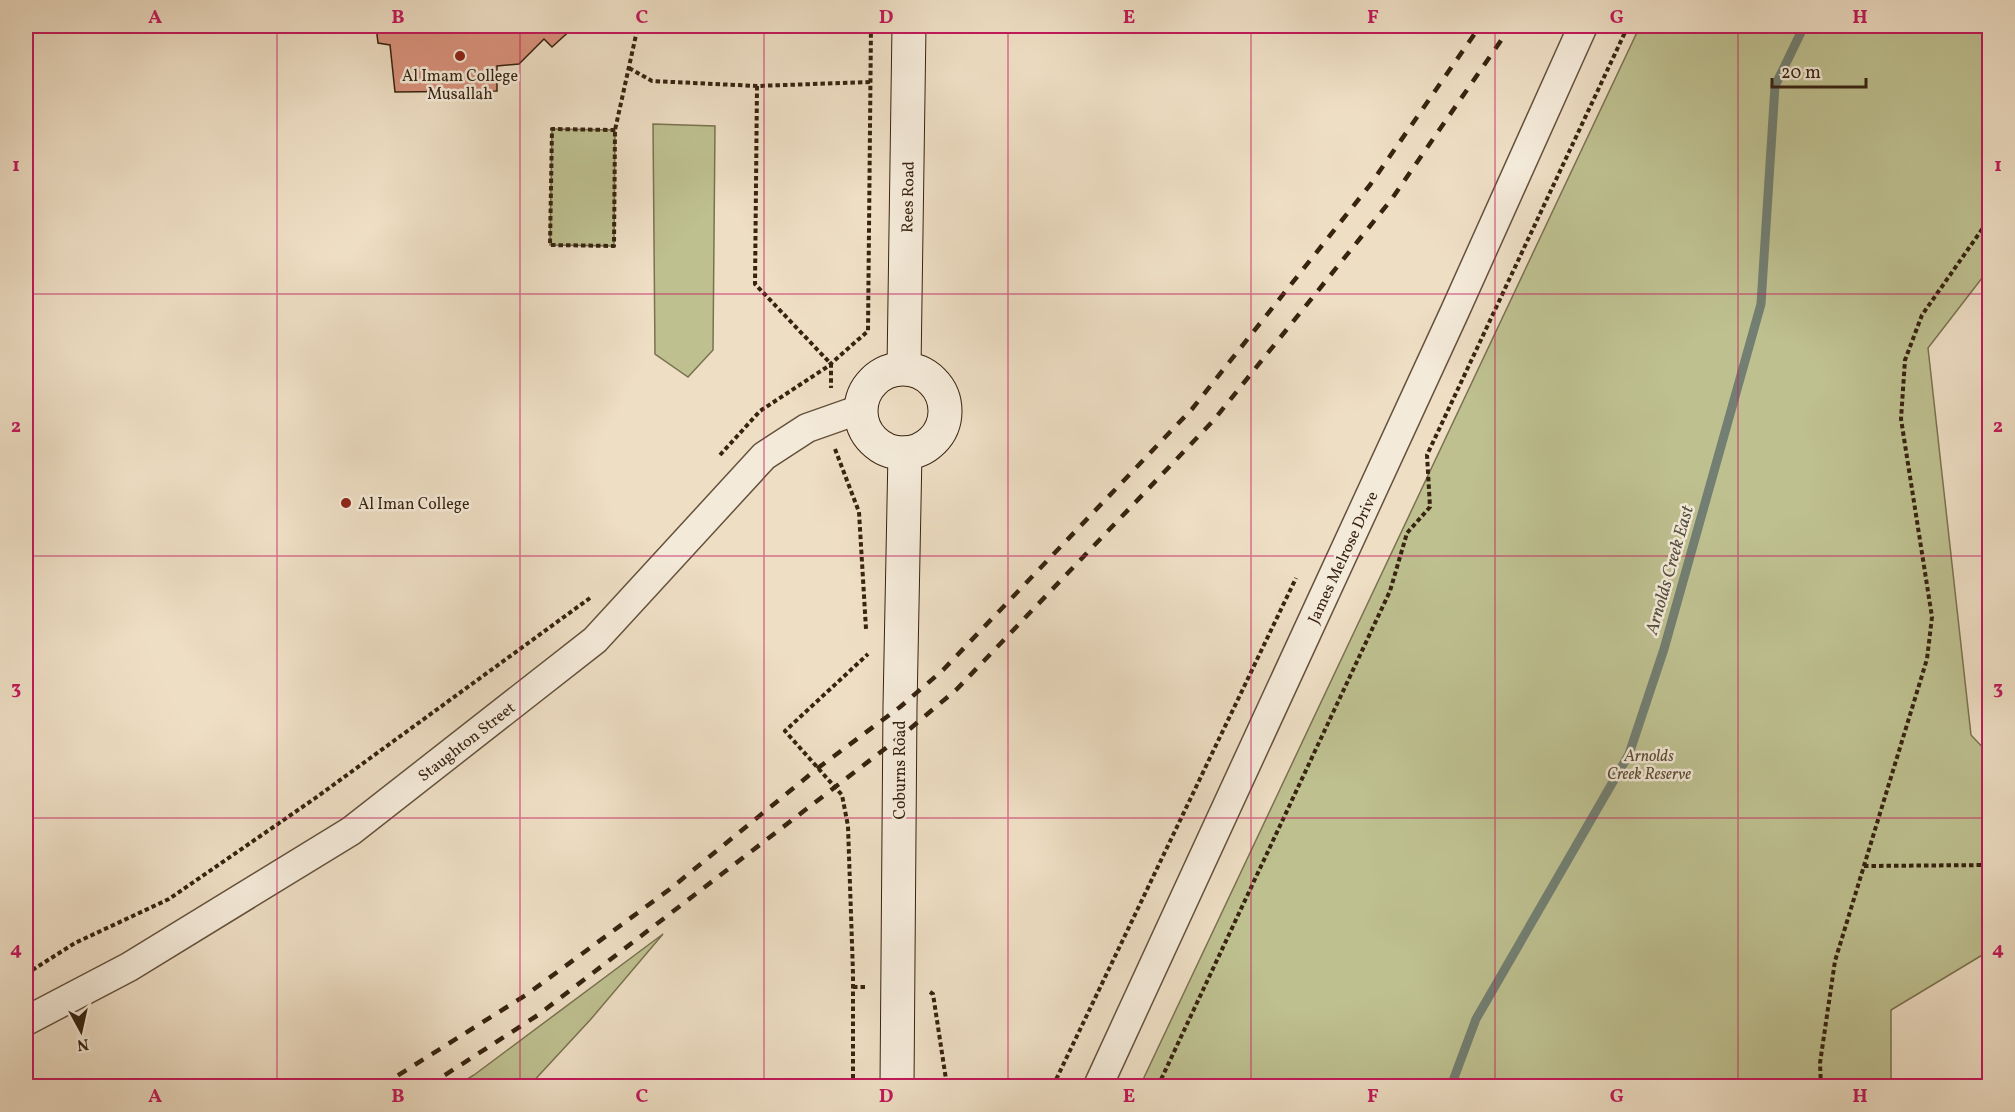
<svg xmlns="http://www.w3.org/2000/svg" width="2015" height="1112" viewBox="0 0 2015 1112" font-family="Vollkorn,serif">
<rect width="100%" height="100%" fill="#eedec4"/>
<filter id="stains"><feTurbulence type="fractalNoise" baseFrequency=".00333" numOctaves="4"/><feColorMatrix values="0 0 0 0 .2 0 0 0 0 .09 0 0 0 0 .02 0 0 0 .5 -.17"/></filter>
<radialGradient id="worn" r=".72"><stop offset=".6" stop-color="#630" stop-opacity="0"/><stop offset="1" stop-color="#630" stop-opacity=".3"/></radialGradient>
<!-- green -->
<g fill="#bec090" stroke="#7a7250" stroke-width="1.5">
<path d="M1640 26H1989V269L1928 348 1971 735 1989 754V951L1891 1010V1086H1140Z"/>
<path d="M653 124 715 126 713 350 688 377 655 354Z"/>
<path d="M552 129 615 130 614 246 550 245Z"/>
<path d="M663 934 591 1019 529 1086H456L474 1075Z"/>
</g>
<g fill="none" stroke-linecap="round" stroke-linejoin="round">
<!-- stream -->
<path stroke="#727f72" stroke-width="9" d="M1451 1086 1476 1019 1629 754 1664 649 1761 304 1775 86 1804 26"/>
</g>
<!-- building -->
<path fill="#d8917b" stroke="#372310" stroke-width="1.5" d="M376 26H575L552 47 544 39 519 64 497 66V91L395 92 390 45 378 43Z"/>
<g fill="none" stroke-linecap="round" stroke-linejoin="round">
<defs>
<g id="street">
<path d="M26 1021 129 967 351 831 595 640 764 456 807 428 861 409"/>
<path d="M1098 1086 1455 311 1583 26"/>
</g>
<g id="secondary">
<path d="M904 368 909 26"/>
<circle cx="903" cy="411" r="42"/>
<path d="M897 1086 900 707 905 453"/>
</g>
</defs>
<!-- street casing -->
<use href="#street" stroke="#65523d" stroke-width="31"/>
<!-- secondary casing -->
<use href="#secondary" stroke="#372310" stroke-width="35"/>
<!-- path -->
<g stroke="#372310" stroke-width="4" stroke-dasharray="4.5 3" stroke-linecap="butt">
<path d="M629 68 652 81 757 86 870 82"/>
<path d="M757 86 755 284 831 364V388"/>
<path d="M615 130 552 129 550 245 614 246 615 130 638 26"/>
<path d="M835 449 859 512 866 629"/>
<path d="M720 455 760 411 827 367 868 331 871 26"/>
<path d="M1864 866 1990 865"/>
<path d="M26 974 75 943 169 899 314 799 590 598"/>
<path d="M853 987H867"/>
<path d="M930 992 933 994 947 1086"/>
<path d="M853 1086V973L848 826 842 795 785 731 868 654"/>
<path d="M1053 1086 1296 578"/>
<path d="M1158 1086 1390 591 1407 533 1430 507 1427 455 1628 26"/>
<path d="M1821 1086 1820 1063 1835 961 1927 659 1932 617 1901 419 1905 360 1922 315 1990 218"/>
</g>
<!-- street -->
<use href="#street" stroke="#f4ead9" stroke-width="28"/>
<!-- secondary -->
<use href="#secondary" stroke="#f4ead9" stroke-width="33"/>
<!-- rail -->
<g stroke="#372310" stroke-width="4.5" stroke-dasharray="10 10" stroke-linecap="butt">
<path d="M381 1086 526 995 670 889 818 768 900 707 943 670 1192 409 1370 185 1480 26"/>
<path d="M428 1086 538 1015 899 738 957 689 1213 421 1391 200 1511 26"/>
</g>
</g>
<!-- grid -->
<path fill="none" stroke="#c2185b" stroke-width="1.5" stroke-opacity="0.55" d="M277 26V1086M520 26V1086M764 26V1086M1008 26V1086M1251 26V1086M1495 26V1086M1738 26V1086M26 294H1990M26 556H1990M26 818H1990"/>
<!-- markers -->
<g fill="#8f2418" stroke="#f4ead9" stroke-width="2">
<circle cx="460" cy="56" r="6"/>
<circle cx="346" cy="503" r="6"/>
</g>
<g text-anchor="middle" stroke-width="5" stroke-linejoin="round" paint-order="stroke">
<!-- poi labels -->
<g font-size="16" fill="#372310" stroke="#f4ead9">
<text x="460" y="81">Al Imam College<tspan x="460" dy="18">Musallah</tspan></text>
<text x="358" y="509" text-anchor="start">Al Iman College</text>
</g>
<!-- street labels -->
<g font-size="16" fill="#372310" stroke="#f4ead9">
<text transform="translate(907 197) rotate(-89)" y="6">Rees Road</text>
<text transform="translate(1342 557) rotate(-65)" y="6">James Melrose Drive</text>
<text transform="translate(466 741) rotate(-38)" y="6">Staughton Street</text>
<text transform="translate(899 770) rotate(-90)" y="6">Coburns Road</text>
</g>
<!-- park labels -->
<g font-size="16" font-style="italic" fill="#594a30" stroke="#f4ead9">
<text x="1649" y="761">Arnolds<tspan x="1649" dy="18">Creek Reserve</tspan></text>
</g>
<!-- water labels -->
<g font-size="18" font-style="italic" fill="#545141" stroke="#f4ead9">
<text transform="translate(1669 570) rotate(-74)" y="6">Arnolds Creek East</text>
</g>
</g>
<!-- margin -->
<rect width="2015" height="1112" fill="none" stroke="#eedec4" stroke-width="66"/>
<!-- north arrow -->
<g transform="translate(81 1031) rotate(172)" stroke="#f4ead9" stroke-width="4.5" paint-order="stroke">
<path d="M0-4.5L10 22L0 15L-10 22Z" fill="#372310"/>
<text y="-9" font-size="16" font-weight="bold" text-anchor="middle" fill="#372310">N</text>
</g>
<!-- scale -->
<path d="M1772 78v9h94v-9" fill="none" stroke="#372310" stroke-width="3"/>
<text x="1781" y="78" font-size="18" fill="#372310" stroke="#f4ead9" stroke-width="4.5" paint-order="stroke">20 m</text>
<rect x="33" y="33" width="1949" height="1046" fill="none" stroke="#c2185b" stroke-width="2"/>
<g font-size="20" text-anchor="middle" font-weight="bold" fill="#c2185b">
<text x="155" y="23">A</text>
<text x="398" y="23">B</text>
<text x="642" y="23">C</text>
<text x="886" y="23">D</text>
<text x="1129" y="23">E</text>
<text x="1373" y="23">F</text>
<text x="1617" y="23">G</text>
<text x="1860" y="23">H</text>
<text x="16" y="171">1</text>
<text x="1998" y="171">1</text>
<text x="16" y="432">2</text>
<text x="1998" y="432">2</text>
<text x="16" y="694">3</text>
<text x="1998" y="694">3</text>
<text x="16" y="955">4</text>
<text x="1998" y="955">4</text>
<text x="155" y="1102">A</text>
<text x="398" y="1102">B</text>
<text x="642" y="1102">C</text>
<text x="886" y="1102">D</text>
<text x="1129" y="1102">E</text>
<text x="1373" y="1102">F</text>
<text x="1617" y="1102">G</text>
<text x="1860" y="1102">H</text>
</g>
<rect width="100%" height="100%" filter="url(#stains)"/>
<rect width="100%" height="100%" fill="url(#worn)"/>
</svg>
